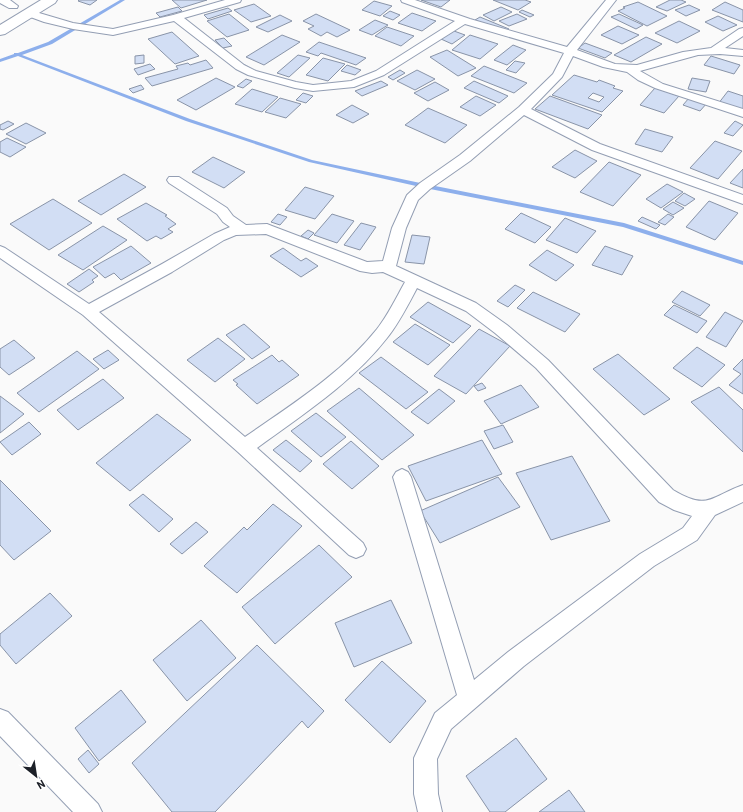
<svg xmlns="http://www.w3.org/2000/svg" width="743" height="812" viewBox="0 0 743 812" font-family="Barlow,sans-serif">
<rect width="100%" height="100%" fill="#fafafa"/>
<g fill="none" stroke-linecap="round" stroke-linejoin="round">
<!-- stream -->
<path fill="#8dafec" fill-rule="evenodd" d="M120 0H125L52 44 22 55 190 119 312 160 425 184 624 223 743 261V265L623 227 425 188 309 162 186 121 18 56 0 62V59L14 54V53H18L48 42Z"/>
</g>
<!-- building -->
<g fill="#d2def4" stroke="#8994a8" fill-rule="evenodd">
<path d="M79 0H97L90 5 78 1Z"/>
<path d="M172 0H207L181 8Z"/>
<path d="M421 0H450L441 7Z"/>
<path d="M493 0H525L531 2 518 10Z"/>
<path d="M670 0H681L686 2 667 11 656 7Z"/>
<path d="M374 1 392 6 380 16 362 10Z"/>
<path d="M638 2 667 16 647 26 618 11 625 8 623 7Z"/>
<path d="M725 2 743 10V22L712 10Z"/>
<path d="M254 4 271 16 251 22 234 10Z"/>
<path d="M689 5 700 10 686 16 675 10Z"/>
<path d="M178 7 182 11 160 17 156 13Z"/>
<path d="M501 7 512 12 494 21 483 15Z"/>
<path d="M228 8 232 11 208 19 204 15Z"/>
<path d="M522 10 534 15 530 17 519 12Z"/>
<path d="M390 11 400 15 393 20 383 16Z"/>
<path d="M412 13 436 21 422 31 398 23Z"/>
<path d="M229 14 249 30 227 37 207 21Z"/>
<path d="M316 14 350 30 337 37 327 32 321 36 308 29 314 26 303 21Z"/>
<path d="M517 14 527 19 509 26 499 21Z"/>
<path d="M619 14 643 25 636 29 611 17Z"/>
<path d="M280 15 292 21 268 32 256 27Z"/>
<path d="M718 16 737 25 723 31 705 22Z"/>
<path d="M480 17 509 29 505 32 475 20Z"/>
<path d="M375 20 388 25 372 35 359 30Z"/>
<path d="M679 21 700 31 677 43 655 33Z"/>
<path d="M618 26 639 35 622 44 601 35Z"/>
<path d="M387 27 414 36 401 46 375 36Z"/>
<path d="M454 31 465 35 452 44 441 39Z"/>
<path d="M172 32 199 56 175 64 148 39Z"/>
<path d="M282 35 300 42 264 65 246 57Z"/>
<path d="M470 35 498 44 480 59 452 50Z"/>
<path d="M646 37 662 44 631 62 614 55Z"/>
<path d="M224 38 232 46 223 48 215 40Z"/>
<path d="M319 42 366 58 356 65 321 53 318 56 306 52Z"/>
<path d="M585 43 612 53 605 58 578 48Z"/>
<path d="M513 45 526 50 507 65 494 60Z"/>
<path d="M447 50 476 68 458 76 430 57Z"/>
<path d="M144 55V63L135 64V56Z"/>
<path d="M298 55 310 58 289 77 277 73Z"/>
<path d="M711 56 740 65 734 74 704 65Z"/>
<path d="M323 58 345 64 328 81 306 75Z"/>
<path d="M206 60 213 68 152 86 145 78 178 69 176 66 188 63 190 65Z"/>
<path d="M515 61 525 63 516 73 506 70Z"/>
<path d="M150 64 155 69 138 75 134 69Z"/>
<path d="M347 65 361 70 355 75 341 71Z"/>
<path d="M484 66 527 83 514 93 471 76Z"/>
<path d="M400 70 405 73 393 80 388 77Z"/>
<path d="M417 70 435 79 415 90 397 81Z"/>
<path d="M574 75 597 82 599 80 615 86 613 88 623 91 602 112 552 95ZM593 93 604 97 599 102 588 98Z"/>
<path d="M216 78 235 87 196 110 177 100Z"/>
<path d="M692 78 710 81 706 92 688 89Z"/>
<path d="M246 79 252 81 243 88 237 86Z"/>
<path d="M381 81 388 85 362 96 355 91Z"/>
<path d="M474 81 508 96 499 103 464 88Z"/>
<path d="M435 82 449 90 428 101 414 93Z"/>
<path d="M141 85 144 89 133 93 129 89Z"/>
<path d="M655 88 679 96 664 113 640 105Z"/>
<path d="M252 89 278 97 262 112 235 104Z"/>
<path d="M728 91 743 96V109L718 104Z"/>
<path d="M303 93 313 96 306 103 296 100Z"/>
<path d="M476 96 496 105 480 116 460 107Z"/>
<path d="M550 96 602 115 588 129 535 109Z"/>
<path d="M280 98 301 104 286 118 265 112Z"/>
<path d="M689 98 707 103 700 111 683 105Z"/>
<path d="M352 105 369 114 353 123 336 115Z"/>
<path d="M428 108 467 125 445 143 405 125Z"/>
<path d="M8 121 14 124 3 130 0 129V125Z"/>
<path d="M735 121 743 125 733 136 724 133Z"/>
<path d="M26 123 46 133 26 144 6 134Z"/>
<path d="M645 129 673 137 662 152 635 144Z"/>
<path d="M7 138 26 147 10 157 0 152V142Z"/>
<path d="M715 141 742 151 718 179 690 168Z"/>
<path d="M575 150 597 161 575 178 552 167Z"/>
<path d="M213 157 245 172 224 188 192 172Z"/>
<path d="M609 162 641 175 613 206 580 192Z"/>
<path d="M743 169V188L730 183Z"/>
<path d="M124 174 146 187 101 215 78 201Z"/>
<path d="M667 184 683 192 661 208 646 199Z"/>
<path d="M305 187 334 196 315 219 285 210Z"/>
<path d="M684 193 695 199 685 206 675 201Z"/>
<path d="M53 199 92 223 49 250 10 224Z"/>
<path d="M709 201 738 213 715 240 686 227Z"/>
<path d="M673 202 684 208 673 215 663 209Z"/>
<path d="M146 203 167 215 165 216 176 224 168 229 173 232 161 239 156 236 147 241 117 219Z"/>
<path d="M521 213 551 227 535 243 505 229Z"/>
<path d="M278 214 287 217 280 225 271 222Z"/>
<path d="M332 214 354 221 337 243 314 235Z"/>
<path d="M668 214 674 217 665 225 658 222Z"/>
<path d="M642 217 660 225 656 229 638 221Z"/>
<path d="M565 218 596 231 577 253 546 240Z"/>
<path d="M361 223 376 227 360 250 344 245Z"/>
<path d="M103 226 127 240 83 270 58 255Z"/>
<path d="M308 230 314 233 308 239 301 236Z"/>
<path d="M412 235 430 237 424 264 405 262Z"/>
<path d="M131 246 151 263 121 280 114 273 105 278 93 267Z"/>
<path d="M605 246 633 256 622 275 592 265Z"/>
<path d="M283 248 301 261 306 258 318 266 301 277 270 256Z"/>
<path d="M547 250 574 265 556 281 529 265Z"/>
<path d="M89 269 98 276 92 280 94 282 79 292 67 284Z"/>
<path d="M515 285 525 290 508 307 497 301Z"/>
<path d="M682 291 710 305 700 316 672 302Z"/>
<path d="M533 292 580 314 565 332 517 308Z"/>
<path d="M428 302 471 326 453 343 410 317Z"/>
<path d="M674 305 707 321 697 333 664 315Z"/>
<path d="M725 312 743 321 726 347 706 337Z"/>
<path d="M244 324 270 347 252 359 226 335Z"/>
<path d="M415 324 450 345 428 365 393 342Z"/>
<path d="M479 329 510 346 466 394 434 376Z"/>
<path d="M218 338 245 359 215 382 187 360Z"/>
<path d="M14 340 35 358 9 375 0 367V349Z"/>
<path d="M697 347 725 365 702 387 673 368Z"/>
<path d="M108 350 119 360 104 369 93 359Z"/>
<path d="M77 351 99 369 39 412 17 393Z"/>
<path d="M618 354 670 399 644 415 593 369Z"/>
<path d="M272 355 279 362 282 360 299 375 257 404 236 385 238 384 233 380Z"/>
<path d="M381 357 428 392 406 409 359 373Z"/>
<path d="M743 359V394L729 385 741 374 733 369Z"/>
<path d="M103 379 124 398 78 430 57 410Z"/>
<path d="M482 383 486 388 478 391 474 386Z"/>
<path d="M521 385 539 407 501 424 484 401Z"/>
<path d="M719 387 743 410V452L691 402Z"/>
<path d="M359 388 414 435 382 460 327 411Z"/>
<path d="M439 389 455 401 428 424 411 412Z"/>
<path d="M0 396 24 414 0 433Z"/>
<path d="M316 413 346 437 321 457 291 431Z"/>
<path d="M157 414 191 440 130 491 96 463Z"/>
<path d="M29 422 41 434 12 455 0 442Z"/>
<path d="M503 425 513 442 494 449 484 431Z"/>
<path d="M286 440 312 461 300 472 273 450Z"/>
<path d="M482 440 502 474 426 501 408 466Z"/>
<path d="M351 441 379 466 352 489 323 464Z"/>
<path d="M572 456 610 521 551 540 516 473Z"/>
<path d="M498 477 520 507 440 543 420 511Z"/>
<path d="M0 480 51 531 14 560 0 545Z"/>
<path d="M143 494 173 519 159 532 129 505Z"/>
<path d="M273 504 302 526 237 593 204 566 244 527 247 530Z"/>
<path d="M196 522 208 532 182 554 170 544Z"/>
<path d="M319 545 352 577 275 644 242 607Z"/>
<path d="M50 593 72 616 16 664 0 645V634Z"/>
<path d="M391 600 412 643 354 667 335 623Z"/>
<path d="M201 620 236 658 187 701 153 660Z"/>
<path d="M257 645 324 711 308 728 302 721 215 812H172L132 763Z"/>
<path d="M382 661 426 701 390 743 345 700Z"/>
<path d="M121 690 146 722 99 761 75 728Z"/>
<path d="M516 738 547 779 505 812H490L466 776Z"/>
<path d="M88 750 99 764 89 773 78 759Z"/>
<path d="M569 790 585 812H539Z"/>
</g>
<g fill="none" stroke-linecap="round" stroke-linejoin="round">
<defs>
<g id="minor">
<path d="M0 0H10L18 6 17 8H9L0 3Z"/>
<path d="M225 0H241L240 2 184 18 244 65 256 71 296 82 313 85 351 81 376 71 455 21 402 2 401 0H415L470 19 567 47 606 0H616L577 50 615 64 637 65 683 52 711 48 739 29 743 28V36L725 48 743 50V56L720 54 698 55 640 71 663 84 743 109V117L655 88 638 80 627 72 603 67 573 56 562 77 531 109 600 144 743 195V204L592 150 524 115 470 161 430 189 418 200 406 228 396 266 476 303 507 325 548 360 673 490C708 511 710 497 743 485V502L715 515 697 540 654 566 524 666 451 729 437 759 438 794 442 812H418L414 794V758L435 713 457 695 393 477 396 472 402 469 408 472 411 477 474 680 508 652 640 554 683 528 692 516 674 510 659 502 536 368 495 333 466 311 417 288C408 305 399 323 387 338 352 383 302 415 257 448L363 543 366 549 363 555 356 558 349 555 238 452 83 315 0 258V246L5 248 89 304 162 264 214 234 230 227 223 222 217 214 169 183 167 180 169 177H179L227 208 233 216 246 225 267 224 272 226 367 262 383 261 392 228 407 195 420 183 460 155 519 107 553 74 564 53 465 24 384 75 354 87 313 91 295 88 248 75 236 69 174 21 113 35 73 29 44 22 25 15 24 13 29 10 73 23 113 29 173 15ZM266 234 360 271 372 273 383 272 405 282C396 298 388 315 377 329 341 374 291 405 245 437L99 312 172 272 224 240 236 235Z"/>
<path d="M0 709 8 712 98 804 102 812H73L0 736Z"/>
</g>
<path id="primary" d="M41 0H57L55 3 5 34 0 35V25Z"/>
</defs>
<!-- minor casing -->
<use href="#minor" stroke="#939eb3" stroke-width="2"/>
<!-- primary casing -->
<use href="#primary" stroke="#939eb3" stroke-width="2"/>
<!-- minor -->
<use href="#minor" fill="#fff" fill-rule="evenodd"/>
<!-- primary -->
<use href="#primary" fill="#fff" fill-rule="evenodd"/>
</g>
<!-- north arrow -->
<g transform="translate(36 776) rotate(150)" stroke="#ffffff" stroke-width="3" paint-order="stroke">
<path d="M0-3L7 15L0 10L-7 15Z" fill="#1c2028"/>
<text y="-6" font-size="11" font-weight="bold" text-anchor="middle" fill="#1c2028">N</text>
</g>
</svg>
